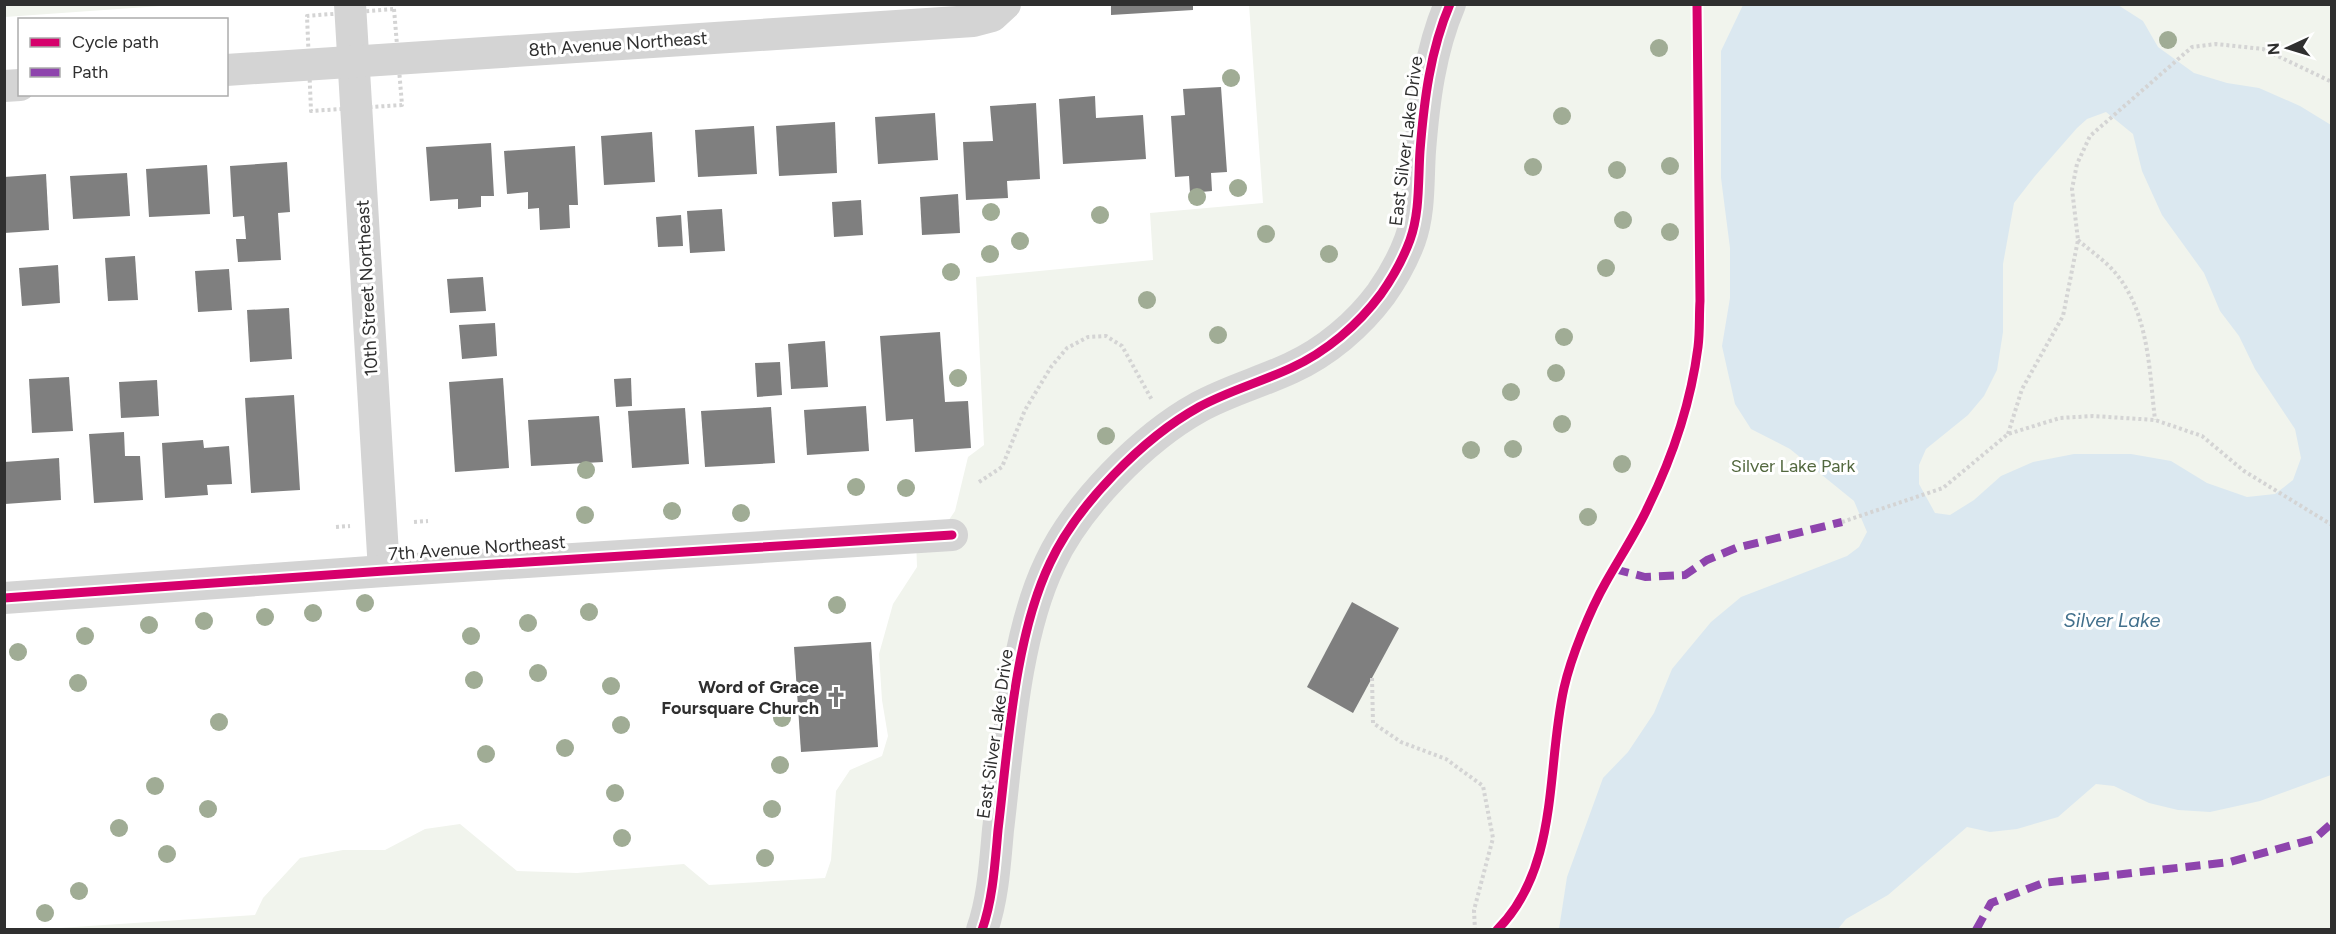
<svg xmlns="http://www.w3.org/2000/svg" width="2336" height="934" viewBox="0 0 2336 934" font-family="Figtree,sans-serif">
<rect width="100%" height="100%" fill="#fff"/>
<!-- green -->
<g fill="#f1f4ed">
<path d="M5 4H175V5L5 17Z"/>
<path d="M1249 5H2331V929L29 930 255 915 263 898 300 858 343 850H385L425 829 460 824 517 871 577 873 684 864 709 885 825 878 831 860 836 791 850 770 882 756 888 736 882 700 879 654 893 604 917 567 916 537 938 536 955 511 968 457 984 445 976 277 1153 260 1150 213 1263 203Z"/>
</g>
<!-- water -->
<path fill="#dbe8f0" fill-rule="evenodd" d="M1743 5H2118L2143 21 2158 47 2194 73 2227 83 2259 88 2300 106 2331 125V775L2260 801 2210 812 2178 810 2149 803 2114 786 2096 784 2058 817 2017 829 1990 832 1967 827 1888 895 1846 919 1838 929H1559L1567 877 1603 778 1628 752 1654 713 1672 669 1711 622 1741 597 1847 556 1859 547 1867 532 1854 501 1790 449 1751 429 1735 404 1722 346 1730 298V248L1721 178V51ZM2106 112 2133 134 2142 171 2162 215 2204 273 2220 311 2239 336 2255 369 2295 429 2301 458 2293 480 2275 494 2247 497 2207 483 2171 461 2131 454H2074L2033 462 2001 476 1974 500 1950 515 1935 513 1919 484V465L1926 449 1968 415 1984 396 1997 370 2003 332V264L2014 203 2035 176 2077 128 2087 119Z"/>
<!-- building -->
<g fill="#7f7f7f">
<path d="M1111 4H1193V10L1111 15Z"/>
<path d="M1221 87 1227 172 1211 173 1212 191 1190 193 1189 176 1175 177 1171 116 1185 115 1183 89Z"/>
<path d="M1095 96 1096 118 1143 115 1146 159 1063 164 1059 99Z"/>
<path d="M1036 103 1040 179 1007 181 1008 198 966 200 963 142 993 141 990 106Z"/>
<path d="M935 113 938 160 878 164 875 117Z"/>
<path d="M835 122 837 173 779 176 776 126Z"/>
<path d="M754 126 757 174 698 177 695 130Z"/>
<path d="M652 132 655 182 604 185 601 136Z"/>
<path d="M491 143 494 196H481V207L458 209V199L430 201 426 147Z"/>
<path d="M575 146 578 205H569L570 228 540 230 539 208 528 209V192L507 194 504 151Z"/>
<path d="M287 162 290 212 278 213 281 260 238 262 236 239H246L244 216 233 217 230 166Z"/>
<path d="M207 165 210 214 149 217 146 169Z"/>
<path d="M127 173 130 216 73 219 70 176Z"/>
<path d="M46 174 49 230 4 233V177Z"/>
<path d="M958 194 960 233 922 235 920 197Z"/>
<path d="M861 200 863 235 834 237 832 202Z"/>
<path d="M722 209 725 251 690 253 687 211Z"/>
<path d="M681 215 683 246 658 247 656 217Z"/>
<path d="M135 256 138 300 108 301 105 258Z"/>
<path d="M58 265 60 303 22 306 19 268Z"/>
<path d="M229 269 232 310 198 312 195 271Z"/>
<path d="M483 277 486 311 450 313 447 279Z"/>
<path d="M289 308 292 359 250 362 247 310Z"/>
<path d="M495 323 497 356 462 359 459 325Z"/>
<path d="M940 332 945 402 968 401 971 448 915 452 913 419 886 421 880 336Z"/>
<path d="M825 341 828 387 791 389 788 344Z"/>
<path d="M780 362 782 395 757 397 755 363Z"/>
<path d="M69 377 73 431 32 433 29 379Z"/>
<path d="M503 378 509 468 455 472 449 382Z"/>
<path d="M631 378 632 406 616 407 614 379Z"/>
<path d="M157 380 159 416 121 418 119 382Z"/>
<path d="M294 395 300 490 251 493 245 398Z"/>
<path d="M866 406 869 451 807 455 804 410Z"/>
<path d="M771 407 775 463 705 467 701 411Z"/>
<path d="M685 408 689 464 632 468 628 411Z"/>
<path d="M599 416 603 462 531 466 528 420Z"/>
<path d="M124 432 125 456H140L143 500 94 503 89 434Z"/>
<path d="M203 440 204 448 229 446 232 484 207 485 208 495 165 498 162 443Z"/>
<path d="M59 458 61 500 5 504 4 462Z"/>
<path d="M1352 602 1399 628 1353 713 1307 687Z"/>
<path d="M871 642 878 747 801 752 794 647Z"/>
</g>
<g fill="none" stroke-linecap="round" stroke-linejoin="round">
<!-- path -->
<g stroke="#d4d4d4" stroke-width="4" stroke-dasharray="3 3" stroke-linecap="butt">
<path d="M394 9 402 105 311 111 307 16Z"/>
<path d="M2078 240C2088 249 2100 257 2110 267 2149 307 2149 368 2155 420"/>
<path d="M2008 434 2022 389 2063 316 2078 240 2072 189 2077 164 2090 136 2192 47 2216 44 2263 49 2332 82"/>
<path d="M979 482 1002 467 1025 410 1051 367 1067 348 1088 337 1106 336 1122 346 1152 400"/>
<path d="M414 522 428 521"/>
<path d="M1842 522 1943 488 2008 434 2060 418 2093 416 2155 420 2202 436 2244 471 2332 525"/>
<path d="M336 527 350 526"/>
<path d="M1372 678 1373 723 1401 742 1446 759 1483 786 1493 838 1474 910 1475 930"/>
</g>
<!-- street -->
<g stroke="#d4d4d4" stroke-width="32">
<path d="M350 4 384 571"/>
<path d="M226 70 973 21 992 16 1005 4"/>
<path d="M4 86 20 85"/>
<path d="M4 598 384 571 952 535"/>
<path d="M982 930C993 899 995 863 998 830 1008 748 1014 638 1050 563 1077 505 1143 438 1199 407 1228 391 1261 382 1291 368 1326 352 1358 325 1381 294 1393 277 1403 259 1410 240 1420 212 1418 181 1420 151 1424 101 1430 51 1450 4"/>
</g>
<!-- quiet -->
<g stroke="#8e44ad" stroke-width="8" stroke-dasharray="15 8" stroke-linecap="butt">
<path d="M1614 569 1645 577 1685 575 1707 560 1736 548 1842 522"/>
<path d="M1976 930 1991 903 2043 883 2230 862 2314 839 2332 823"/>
</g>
<defs>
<g id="cycleway">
<path d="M4 598 384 571 952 535"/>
<path d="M982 930C993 899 995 863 998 830 1008 748 1014 638 1050 563 1077 505 1143 438 1199 407 1228 391 1261 382 1291 368 1326 352 1358 325 1381 294 1393 277 1403 259 1410 240 1420 212 1418 181 1420 151 1424 101 1430 51 1450 4"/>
<path d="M1497 930C1560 867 1546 768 1564 688 1571 657 1590 610 1606 582 1620 557 1636 533 1648 507 1672 458 1691 402 1698 347 1700 332 1699 316 1700 301L1697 4"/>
</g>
</defs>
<!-- cycleway casing -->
<use href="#cycleway" stroke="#fff" stroke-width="13"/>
<!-- cycleway -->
<use href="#cycleway" stroke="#d6006c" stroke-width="9"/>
</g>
<!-- trees -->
<g fill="#a0ac95">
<circle cx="2168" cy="40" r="9"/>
<circle cx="1659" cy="48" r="9"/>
<circle cx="1231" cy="78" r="9"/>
<circle cx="1562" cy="116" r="9"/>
<circle cx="1670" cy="166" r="9"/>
<circle cx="1533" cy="167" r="9"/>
<circle cx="1617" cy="170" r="9"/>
<circle cx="1238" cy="188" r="9"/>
<circle cx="1197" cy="197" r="9"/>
<circle cx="991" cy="212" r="9"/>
<circle cx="1100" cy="215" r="9"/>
<circle cx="1623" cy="220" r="9"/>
<circle cx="1670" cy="232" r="9"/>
<circle cx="1266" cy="234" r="9"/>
<circle cx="1020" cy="241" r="9"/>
<circle cx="990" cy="254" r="9"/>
<circle cx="1329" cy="254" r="9"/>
<circle cx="1606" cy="268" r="9"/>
<circle cx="951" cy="272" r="9"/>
<circle cx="1147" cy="300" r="9"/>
<circle cx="1218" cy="335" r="9"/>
<circle cx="1564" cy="337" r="9"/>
<circle cx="1556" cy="373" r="9"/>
<circle cx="958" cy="378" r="9"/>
<circle cx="1511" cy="392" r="9"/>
<circle cx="1562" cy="424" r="9"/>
<circle cx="1106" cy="436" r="9"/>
<circle cx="1513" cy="449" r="9"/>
<circle cx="1471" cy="450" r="9"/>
<circle cx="1622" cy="464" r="9"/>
<circle cx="586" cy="470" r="9"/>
<circle cx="856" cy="487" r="9"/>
<circle cx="906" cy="488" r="9"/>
<circle cx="672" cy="511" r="9"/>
<circle cx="741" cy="513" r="9"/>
<circle cx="585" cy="515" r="9"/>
<circle cx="1588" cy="517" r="9"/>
<circle cx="365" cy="603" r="9"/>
<circle cx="837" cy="605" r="9"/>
<circle cx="589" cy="612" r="9"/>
<circle cx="313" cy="613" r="9"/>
<circle cx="265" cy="617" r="9"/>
<circle cx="204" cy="621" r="9"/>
<circle cx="528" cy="623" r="9"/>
<circle cx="149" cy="625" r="9"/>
<circle cx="85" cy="636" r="9"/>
<circle cx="471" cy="636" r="9"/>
<circle cx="18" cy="652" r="9"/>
<circle cx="538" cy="673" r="9"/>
<circle cx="474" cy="680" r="9"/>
<circle cx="78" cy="683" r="9"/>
<circle cx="611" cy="686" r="9"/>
<circle cx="782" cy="718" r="9"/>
<circle cx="219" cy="722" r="9"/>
<circle cx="621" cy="725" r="9"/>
<circle cx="565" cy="748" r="9"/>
<circle cx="486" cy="754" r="9"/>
<circle cx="780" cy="765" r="9"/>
<circle cx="155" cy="786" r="9"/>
<circle cx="615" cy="793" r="9"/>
<circle cx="208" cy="809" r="9"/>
<circle cx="772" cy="809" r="9"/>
<circle cx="119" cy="828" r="9"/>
<circle cx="622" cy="838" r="9"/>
<circle cx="167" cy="854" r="9"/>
<circle cx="765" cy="858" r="9"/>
<circle cx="79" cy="891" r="9"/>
<circle cx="45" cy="913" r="9"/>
</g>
<!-- icons -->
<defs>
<symbol id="church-bare" viewBox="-9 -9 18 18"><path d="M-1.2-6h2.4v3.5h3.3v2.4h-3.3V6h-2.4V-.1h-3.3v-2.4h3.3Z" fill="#787878" stroke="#fff" stroke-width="2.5" paint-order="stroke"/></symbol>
</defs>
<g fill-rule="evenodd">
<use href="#church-bare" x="821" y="682" width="30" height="30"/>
</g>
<g text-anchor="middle" stroke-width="6" stroke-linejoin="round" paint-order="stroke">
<!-- street labels -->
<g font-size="18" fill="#2f2f2f" stroke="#fff">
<text transform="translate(618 44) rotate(-4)" y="6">8th Avenue Northeast</text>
<text transform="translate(1406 141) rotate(-83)" y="6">East Silver Lake Drive</text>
<text transform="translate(367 288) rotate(-93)" y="6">10th Street Northeast</text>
<text transform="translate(477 548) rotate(-4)" y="6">7th Avenue Northeast</text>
<text transform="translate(995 734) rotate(-82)" y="6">East Silver Lake Drive</text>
</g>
<!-- park labels -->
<g font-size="18" fill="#53683f" stroke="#fff">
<text x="1793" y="472">Silver Lake Park</text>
</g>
<!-- poi labels -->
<g font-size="18" font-weight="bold" fill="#2f2f2f" stroke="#fff" text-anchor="end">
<text x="819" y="693">Word of Grace<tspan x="819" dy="21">Foursquare Church</tspan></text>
</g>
<!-- water labels -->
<g font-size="20" font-style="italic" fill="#42708c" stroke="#fff">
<text x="2112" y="627">Silver Lake</text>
</g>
</g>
<!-- border -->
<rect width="2336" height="934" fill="none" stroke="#2f2f2f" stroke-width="12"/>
<!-- legend -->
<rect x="18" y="18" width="210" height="78" fill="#ffffff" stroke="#acacac" stroke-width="1.5"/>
<rect x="30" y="38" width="30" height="9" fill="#d6006c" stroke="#acacac" stroke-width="1.5"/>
<text x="72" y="48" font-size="18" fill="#2f2f2f">Cycle path</text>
<rect x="30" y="68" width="30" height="9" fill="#8e44ad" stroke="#acacac" stroke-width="1.5"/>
<text x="72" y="78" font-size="18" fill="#2f2f2f">Path</text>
<!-- north arrow -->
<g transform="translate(2288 48) rotate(266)" stroke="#ffffff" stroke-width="4.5" paint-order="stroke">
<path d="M0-4.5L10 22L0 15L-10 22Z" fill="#2f2f2f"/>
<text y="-9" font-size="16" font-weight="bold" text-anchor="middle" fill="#2f2f2f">N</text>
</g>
</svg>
